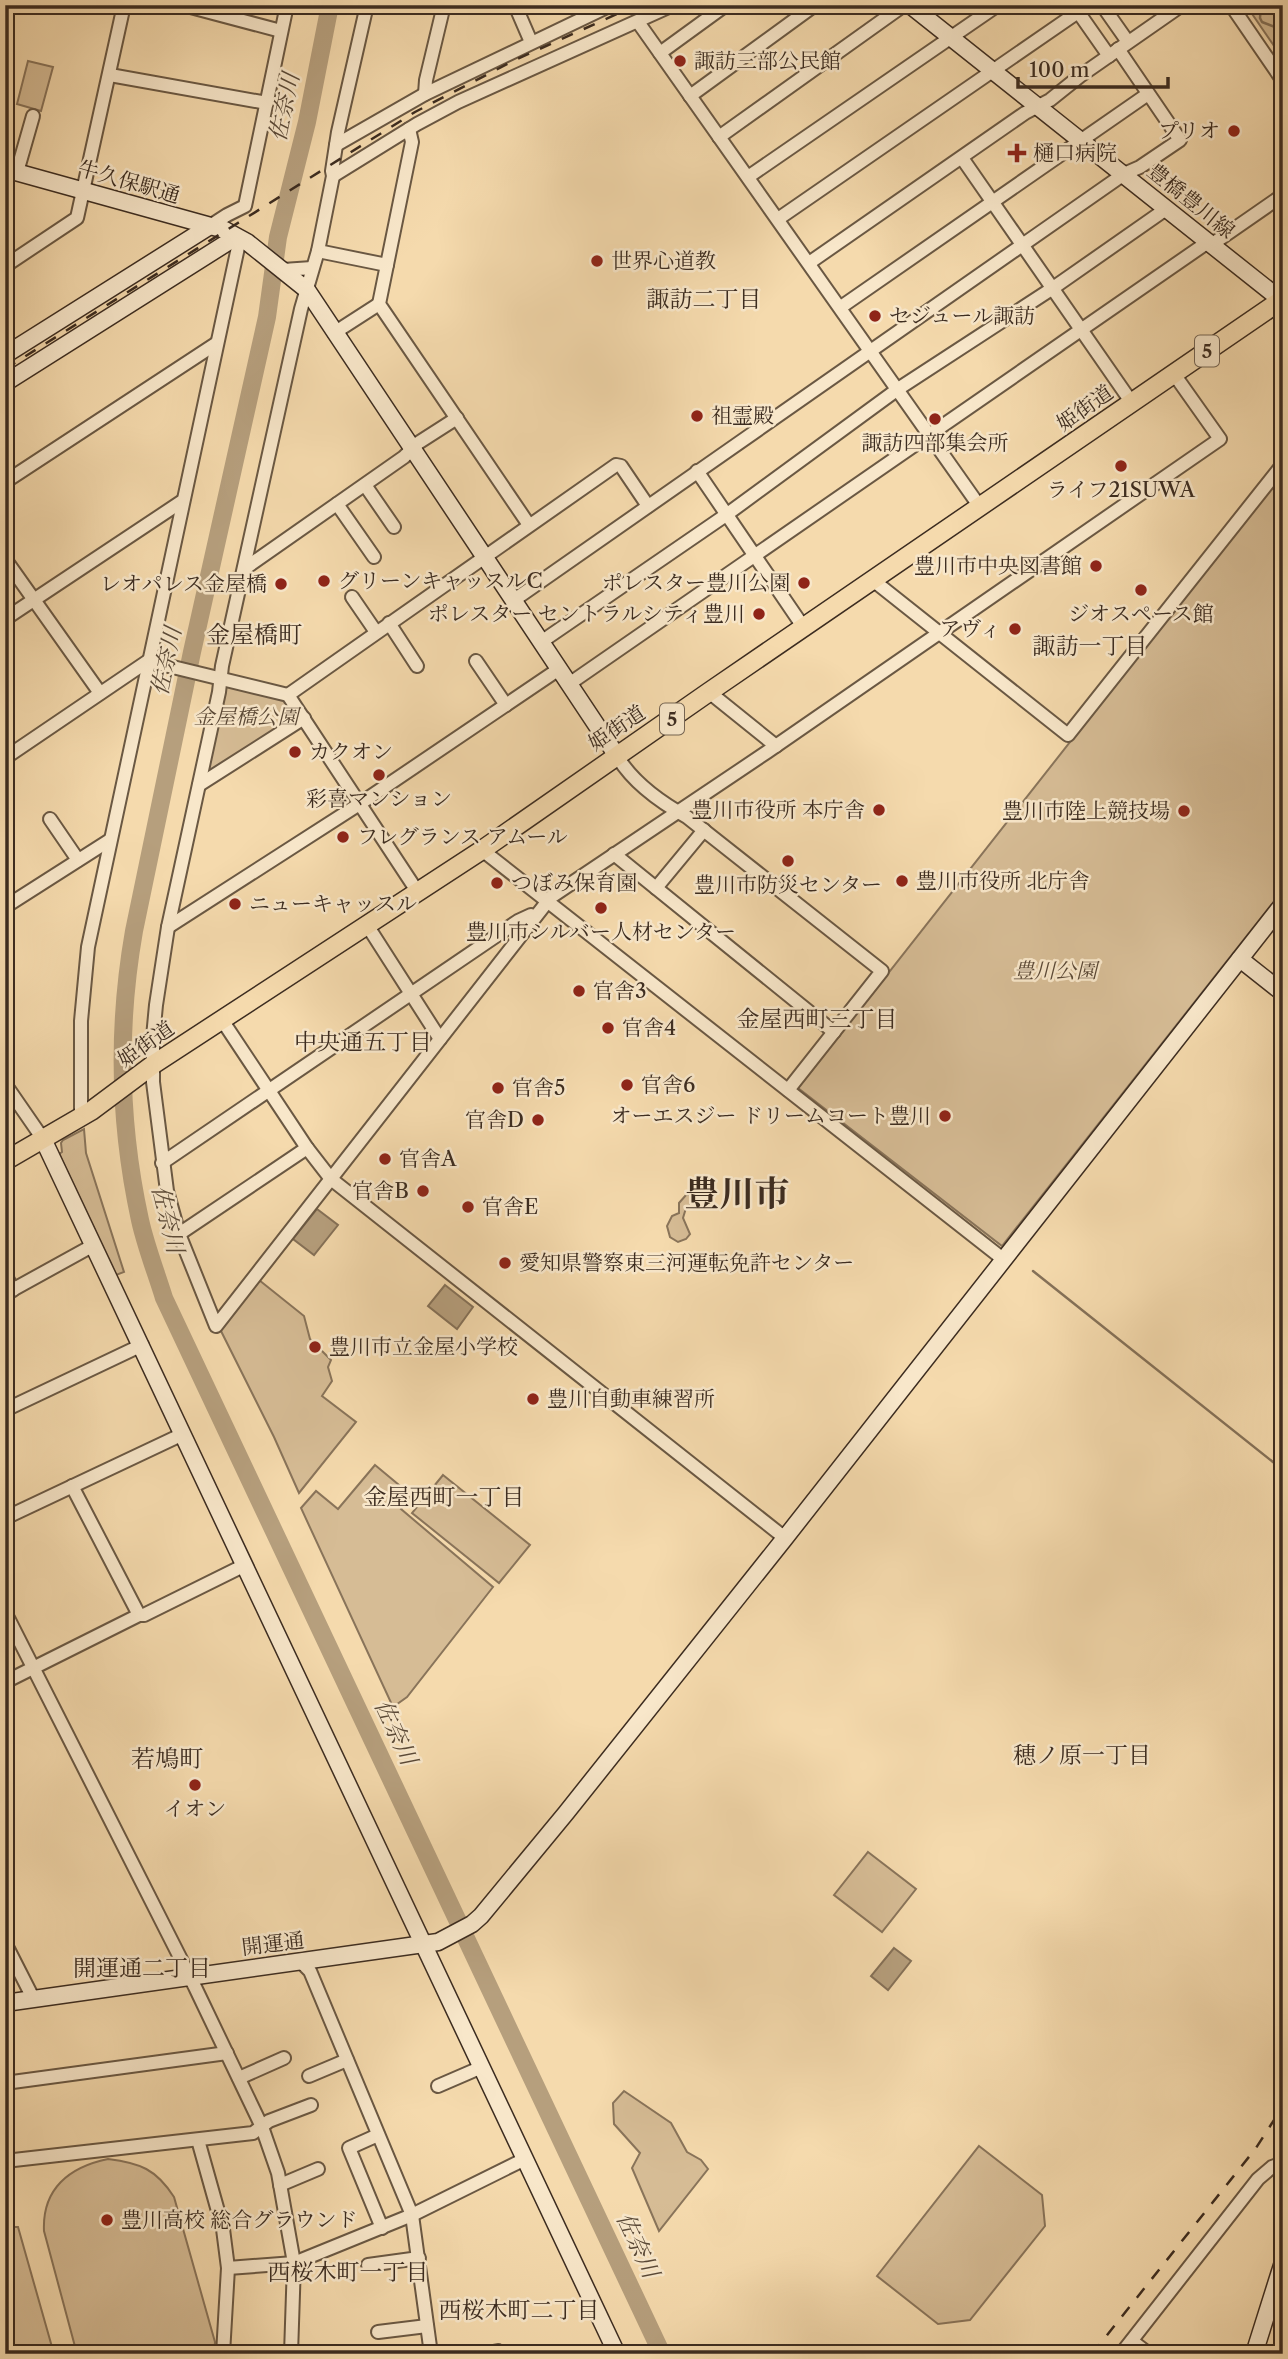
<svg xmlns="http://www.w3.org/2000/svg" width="1288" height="2359" viewBox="0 0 1288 2359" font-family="'Libre Caslon Text','Noto Serif JP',serif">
<rect width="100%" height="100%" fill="#f5daad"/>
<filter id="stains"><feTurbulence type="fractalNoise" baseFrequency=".00286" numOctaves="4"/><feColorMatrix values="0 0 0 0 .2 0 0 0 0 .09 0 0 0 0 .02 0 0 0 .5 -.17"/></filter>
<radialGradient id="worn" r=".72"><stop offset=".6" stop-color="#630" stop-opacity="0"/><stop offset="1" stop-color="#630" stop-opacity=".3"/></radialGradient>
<!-- green -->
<g fill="#d6bc95" stroke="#89745a" stroke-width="2">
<path d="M1246 5H1283V59Z"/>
<path d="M28 61 53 67 41 111 17 104Z"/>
<path d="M1283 471V890L1002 1246 798 1088Z"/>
<path d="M227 685 284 698 297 715 296 719 209 773 206 771 224 688Z"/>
<path d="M84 1129 86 1153 124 1272 116 1275 59 1154 62 1152 61 1143 63 1140Z"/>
<path d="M686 1195H691L703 1205 693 1203 686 1208 683 1218 690 1234 686 1239 678 1242 670 1237 667 1226 672 1216 679 1213V1203Z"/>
<path d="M259 1280 304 1316 310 1339 331 1360 328 1367 332 1381 322 1396 356 1422 299 1493 274 1437 220 1329Z"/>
<path d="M375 1465 411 1495 401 1509 493 1587 407 1697 393 1707 301 1508 316 1491 338 1509Z"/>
<path d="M443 1475 530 1545 499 1583 412 1513Z"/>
<path d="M868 1852 916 1889 882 1932 834 1895Z"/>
<path d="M624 2091 671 2123 687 2152 701 2160 708 2169 659 2231 632 2168 640 2153 614 2124 613 2103Z"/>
<path d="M979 2146 1042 2195 1045 2226 970 2320 938 2324 877 2276Z"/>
<path d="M108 2159C140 2163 156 2169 174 2197L215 2342 214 2354H77L44 2231C42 2189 69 2167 108 2159Z"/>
<path d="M5 2227H18L54 2354H5Z"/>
</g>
<!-- water -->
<g fill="#b69f7d" stroke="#857158" stroke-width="2">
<path d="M317 1209 338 1225 314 1255 293 1239Z"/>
<path d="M445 1285 473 1307 457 1329 428 1306Z"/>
<path d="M894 1948 911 1961 888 1990 871 1976Z"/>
</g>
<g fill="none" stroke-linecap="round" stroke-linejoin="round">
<!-- stream -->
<g stroke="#857158" stroke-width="2.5">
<path d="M1261 5 1260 18 1262 22 1283 30"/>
<path d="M1033 1271 1283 1470"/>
</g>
<!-- river -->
<path stroke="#b69f7d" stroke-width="18" d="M330 5 307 122 278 237 267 317 192 652 134 931C117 1028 119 1124 140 1220 146 1247 156 1272 164 1298L662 2354"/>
<defs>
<g id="street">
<path d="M183 5 281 31"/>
<path d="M367 5 338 132 332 171 333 176 318 251 301 309 222 666 219 692 168 927 156 1005 153 1037V1082L167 1191 179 1234 216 1326 551 897 767 752 1220 439 1174 374"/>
<path d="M515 5 531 42"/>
<path d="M1102 5 1128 42"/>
<path d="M1231 5 1283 81"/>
<path d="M1074 6 1109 56"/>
<path d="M638 22 980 507"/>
<path d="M660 53 726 5"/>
<path d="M110 75 267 103"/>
<path d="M425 94 426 80 444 5"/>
<path d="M690 96 815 5"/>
<path d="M409 129 412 142 379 304 529 525"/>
<path d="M719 137 904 5"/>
<path d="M336 145 425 94 611 5"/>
<path d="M962 158 1132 403"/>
<path d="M17 172 33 116"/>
<path d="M333 176 417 124 458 102 673 5"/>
<path d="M748 177 998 5"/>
<path d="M778 219 1078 12"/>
<path d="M210 226 227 215 245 206 287 5"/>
<path d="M1211 245 1283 195"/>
<path d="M318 251 387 265"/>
<path d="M809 263 1025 113 1050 100 1080 76 1182 5"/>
<path d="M5 266 77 218 124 5"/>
<path d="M283 270 312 268"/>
<path d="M841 307 1148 94"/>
<path d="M334 333 379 304"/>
<path d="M697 471 804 628"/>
<path d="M5 482 217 343"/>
<path d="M365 485 394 527"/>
<path d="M337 504 374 557"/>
<path d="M5 559 100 693"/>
<path d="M244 569 404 457 418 443 457 418"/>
<path d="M874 581 1068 735 1283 464"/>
<path d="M352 597 376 632"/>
<path d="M514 600 1124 174 1140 167 1180 140 1118 49"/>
<path d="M5 619 181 502"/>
<path d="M389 623 417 666"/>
<path d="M541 642 726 515 898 389 1053 288 1166 209"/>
<path d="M476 661 506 705"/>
<path d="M569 684 1208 242"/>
<path d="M709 692 776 746"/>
<path d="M288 695 616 465 621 466 648 506"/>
<path d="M617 756C633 783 660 802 687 817L882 971 788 1090"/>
<path d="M5 758 148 661 288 695 417 891"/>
<path d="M199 785 304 718"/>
<path d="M50 819 78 860"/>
<path d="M482 850 1003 1259"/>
<path d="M614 854 834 1032"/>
<path d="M656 888 704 830"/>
<path d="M5 907 110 840"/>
<path d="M367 925 440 1039"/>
<path d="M168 927 361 803 559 669"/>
<path d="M222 1020 307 1148 331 1179 785 1538"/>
<path d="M5 1084 43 1139"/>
<path d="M81 1117V1021L88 947 240 238"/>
<path d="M162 1163 518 921 531 915 535 917"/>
<path d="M179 1234 307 1148"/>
<path d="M5 1274 13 1290"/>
<path d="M5 1294 92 1246"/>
<path d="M5 1410 142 1345"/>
<path d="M72 1486 139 1615"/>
<path d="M5 1518 183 1434"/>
<path d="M5 1612 195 1987 262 2127 278 2173 294 2263 291 2354"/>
<path d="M5 1682 139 1615H144L245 1565"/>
<path d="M5 1943 34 2000"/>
<path d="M301 1962 310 1971 412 2215 431 2354"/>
<path d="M309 2076 347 2060"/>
<path d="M239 2078 284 2058"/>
<path d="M5 2083 227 2053"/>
<path d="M438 2086 482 2067"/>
<path d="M378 2135 349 2148 382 2228"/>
<path d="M198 2140 223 2229 228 2268 223 2354"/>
<path d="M5 2161 253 2133 269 2121 311 2105"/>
<path d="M280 2185 318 2169"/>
<path d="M368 2265 419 2258"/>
<path d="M228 2268 294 2263 412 2215 525 2159"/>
<path d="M378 2332 427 2326"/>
<path d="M1132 2341 1149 2354"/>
<path d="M482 2354 498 2351"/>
<path d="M1121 2354 1258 2179 1272 2167 1283 2163"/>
</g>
<g id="secondary">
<path d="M910 5 1281 300"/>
<path d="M5 169 225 230 247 242 307 290 617 756"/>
<path d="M5 355 210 226"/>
<path d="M5 383 236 237"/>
<path d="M1240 959 1283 993"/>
<path d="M43 1139 617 2354"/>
<path d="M5 2003 438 1942 472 1924 481 1916 566 1813 785 1538 1283 904"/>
<path d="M1254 2354 1283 2262"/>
</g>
<path id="primary" d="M5 1161 91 1111 154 1064 482 850 709 692 1283 299"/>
</defs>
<!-- street casing -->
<use href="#street" stroke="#6a5843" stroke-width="16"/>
<!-- secondary casing -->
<use href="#secondary" stroke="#3c2c20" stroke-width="19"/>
<!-- primary casing -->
<use href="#primary" stroke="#3c2c20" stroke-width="21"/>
<!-- street -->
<use href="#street" stroke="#f8e7ca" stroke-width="12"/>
<!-- secondary -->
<use href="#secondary" stroke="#f8e7ca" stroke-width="16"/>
<!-- primary -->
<use href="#primary" stroke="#f5daad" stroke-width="18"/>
<!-- rail -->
<g stroke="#3c2c20" stroke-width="2.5" stroke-dasharray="12 12" stroke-linecap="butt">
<path d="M5 369 415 112 515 60 637 5"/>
<path d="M1092 2354 1256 2148 1283 2106"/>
</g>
</g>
<!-- markers -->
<g fill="#8f2418" stroke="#f8e7ca" stroke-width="2.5">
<circle cx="680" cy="61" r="7"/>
<circle cx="1234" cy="131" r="7"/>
<path d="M1013.5 142.5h7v7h7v7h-7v7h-7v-7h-7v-7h7z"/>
<circle cx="597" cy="261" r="7"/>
<circle cx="875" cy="316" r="7"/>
<circle cx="697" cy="416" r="7"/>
<circle cx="935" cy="419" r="7"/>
<circle cx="1121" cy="466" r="7"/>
<circle cx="1096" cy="566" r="7"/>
<circle cx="324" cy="581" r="7"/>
<circle cx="804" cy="583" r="7"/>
<circle cx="281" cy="584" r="7"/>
<circle cx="1141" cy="590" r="7"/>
<circle cx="759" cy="614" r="7"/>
<circle cx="1015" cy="629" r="7"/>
<circle cx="295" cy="752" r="7"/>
<circle cx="379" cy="775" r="7"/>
<circle cx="879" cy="810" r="7"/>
<circle cx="1184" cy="811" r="7"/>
<circle cx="343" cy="837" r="7"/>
<circle cx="788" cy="861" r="7"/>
<circle cx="902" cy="881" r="7"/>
<circle cx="497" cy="883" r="7"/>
<circle cx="235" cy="904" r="7"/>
<circle cx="601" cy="908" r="7"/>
<circle cx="579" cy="991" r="7"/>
<circle cx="608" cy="1028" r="7"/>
<circle cx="627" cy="1085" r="7"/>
<circle cx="498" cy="1088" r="7"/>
<circle cx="945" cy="1116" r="7"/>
<circle cx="538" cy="1120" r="7"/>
<circle cx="385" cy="1159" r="7"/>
<circle cx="423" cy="1191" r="7"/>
<circle cx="468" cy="1207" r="7"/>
<circle cx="505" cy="1263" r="7"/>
<circle cx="315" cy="1347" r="7"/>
<circle cx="533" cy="1399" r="7"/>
<circle cx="195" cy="1785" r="7"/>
<circle cx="107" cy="2220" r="7"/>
</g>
<g text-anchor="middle" stroke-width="5" stroke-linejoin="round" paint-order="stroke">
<!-- shield labels -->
<g fill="#f8e7ca" stroke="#746453" stroke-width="2">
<rect x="1195" y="335.5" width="24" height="31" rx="5"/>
<rect x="660" y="703.5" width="24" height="31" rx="5"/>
</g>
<g font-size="19" font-weight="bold" fill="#3c2c20">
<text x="1207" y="358">5</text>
<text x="672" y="726">5</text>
</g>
<!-- poi labels -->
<g font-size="21" fill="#3c2c20" stroke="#f8e7ca" text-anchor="start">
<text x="694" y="68">諏訪三部公民館</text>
<text x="1220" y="138" text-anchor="end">プリオ</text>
<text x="1033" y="160">樋口病院</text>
<text x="611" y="268">世界心道教</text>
<text x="889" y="323">セジュール諏訪</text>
<text x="711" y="423">祖霊殿</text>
<text x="935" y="450" text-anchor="middle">諏訪四部集会所</text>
<text x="1121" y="497" text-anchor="middle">ライフ21SUWA</text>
<text x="1082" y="573" text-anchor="end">豊川市中央図書館</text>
<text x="338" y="588">グリーンキャッスルC</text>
<text x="790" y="590" text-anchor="end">ポレスター豊川公園</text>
<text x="267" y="591" text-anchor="end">レオパレス金屋橋</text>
<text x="745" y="621" text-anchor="end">ポレスター セントラルシティ豊川</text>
<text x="1141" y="621" text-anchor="middle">ジオスペース館</text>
<text x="1001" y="636" text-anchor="end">アヴィ</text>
<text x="309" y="759">カクオン</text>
<text x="379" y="806" text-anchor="middle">彩喜マンション</text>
<text x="865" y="817" text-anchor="end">豊川市役所 本庁舎</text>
<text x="1170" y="818" text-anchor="end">豊川市陸上競技場</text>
<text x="357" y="844">フレグランス アムール</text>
<text x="916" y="888">豊川市役所 北庁舎</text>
<text x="511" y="890">つぼみ保育園</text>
<text x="788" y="892" text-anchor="middle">豊川市防災センター</text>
<text x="249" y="911">ニューキャッスル</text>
<text x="601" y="939" text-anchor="middle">豊川市シルバー人材センター</text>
<text x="593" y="998">官舎3</text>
<text x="622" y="1035">官舎4</text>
<text x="641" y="1092">官舎6</text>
<text x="512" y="1095">官舎5</text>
<text x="931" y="1123" text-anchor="end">オーエスジー ドリームコート豊川</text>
<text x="524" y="1127" text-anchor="end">官舎D</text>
<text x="399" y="1166">官舎A</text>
<text x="409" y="1198" text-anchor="end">官舎B</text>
<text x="482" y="1214">官舎E</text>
<text x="519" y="1270">愛知県警察東三河運転免許センター</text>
<text x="329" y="1354">豊川市立金屋小学校</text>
<text x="547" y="1406">豊川自動車練習所</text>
<text x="195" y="1816" text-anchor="middle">イオン</text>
<text x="121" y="2227">豊川高校 総合グラウンド</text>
</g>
<!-- street labels -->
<g font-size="21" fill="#3c2c20" stroke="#f8e7ca">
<text transform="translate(129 182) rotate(16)" y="7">牛久保駅通</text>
<text transform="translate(1191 201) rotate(39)" y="7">豊橋豊川線</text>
<text transform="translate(1085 408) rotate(-35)" y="7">姫街道</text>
<text transform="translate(617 728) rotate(-34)" y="7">姫街道</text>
<text transform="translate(146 1044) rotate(-35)" y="7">姫街道</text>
<text transform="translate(273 1944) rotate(-7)" y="7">開運通</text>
</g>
<!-- park labels -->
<g font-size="21" font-style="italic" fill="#5b4937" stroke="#f8e7ca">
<text x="246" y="724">金屋橋公園</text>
<text x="1055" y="978">豊川公園</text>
</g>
<!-- water labels -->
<g font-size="23" font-style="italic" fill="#5a4937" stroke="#f8e7ca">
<text transform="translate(284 107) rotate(-78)" y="8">佐奈川</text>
<text transform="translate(166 661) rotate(-78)" y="8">佐奈川</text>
<text transform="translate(168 1219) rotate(76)" y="8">佐奈川</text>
<text transform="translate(396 1732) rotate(65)" y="8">佐奈川</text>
<text transform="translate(638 2245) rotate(65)" y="8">佐奈川</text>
</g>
<!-- neighbourhood labels -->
<g font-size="23" fill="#3c2c20" stroke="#f8e7ca">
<text x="704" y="307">諏訪二丁目</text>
<text x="1090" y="654">諏訪一丁目</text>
<text x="817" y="1027">金屋西町三丁目</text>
<text x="363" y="1050">中央通五丁目</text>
<text x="444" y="1505">金屋西町一丁目</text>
<text x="1082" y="1763">穂ノ原一丁目</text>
<text x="142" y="1976">開運通二丁目</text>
<text x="348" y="2280">西桜木町一丁目</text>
<text x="519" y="2318">西桜木町二丁目</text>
</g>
<!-- quarter labels -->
<g font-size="24" fill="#3c2c20" stroke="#f8e7ca">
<text x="254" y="643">金屋橋町</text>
<text x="167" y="1767">若鳩町</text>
</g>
<!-- town labels -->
<g font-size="35" font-weight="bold" fill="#3c2c20" stroke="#f8e7ca">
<text x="737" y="1206">豊川市</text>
</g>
</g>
<!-- margin -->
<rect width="1288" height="2359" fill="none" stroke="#f5daad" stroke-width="28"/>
<rect x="7" y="7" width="1274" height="2345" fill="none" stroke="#3c2c20" stroke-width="3.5"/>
<rect x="14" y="14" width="1260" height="2331" fill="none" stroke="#3c2c20" stroke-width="2"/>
<!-- scale -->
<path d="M1018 77v10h150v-10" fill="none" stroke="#3c2c20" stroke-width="3.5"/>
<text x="1029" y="77" font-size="21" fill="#3c2c20" stroke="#f8e7ca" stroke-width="5" paint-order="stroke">100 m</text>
<rect width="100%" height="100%" filter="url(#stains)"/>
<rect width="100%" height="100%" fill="url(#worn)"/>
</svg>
